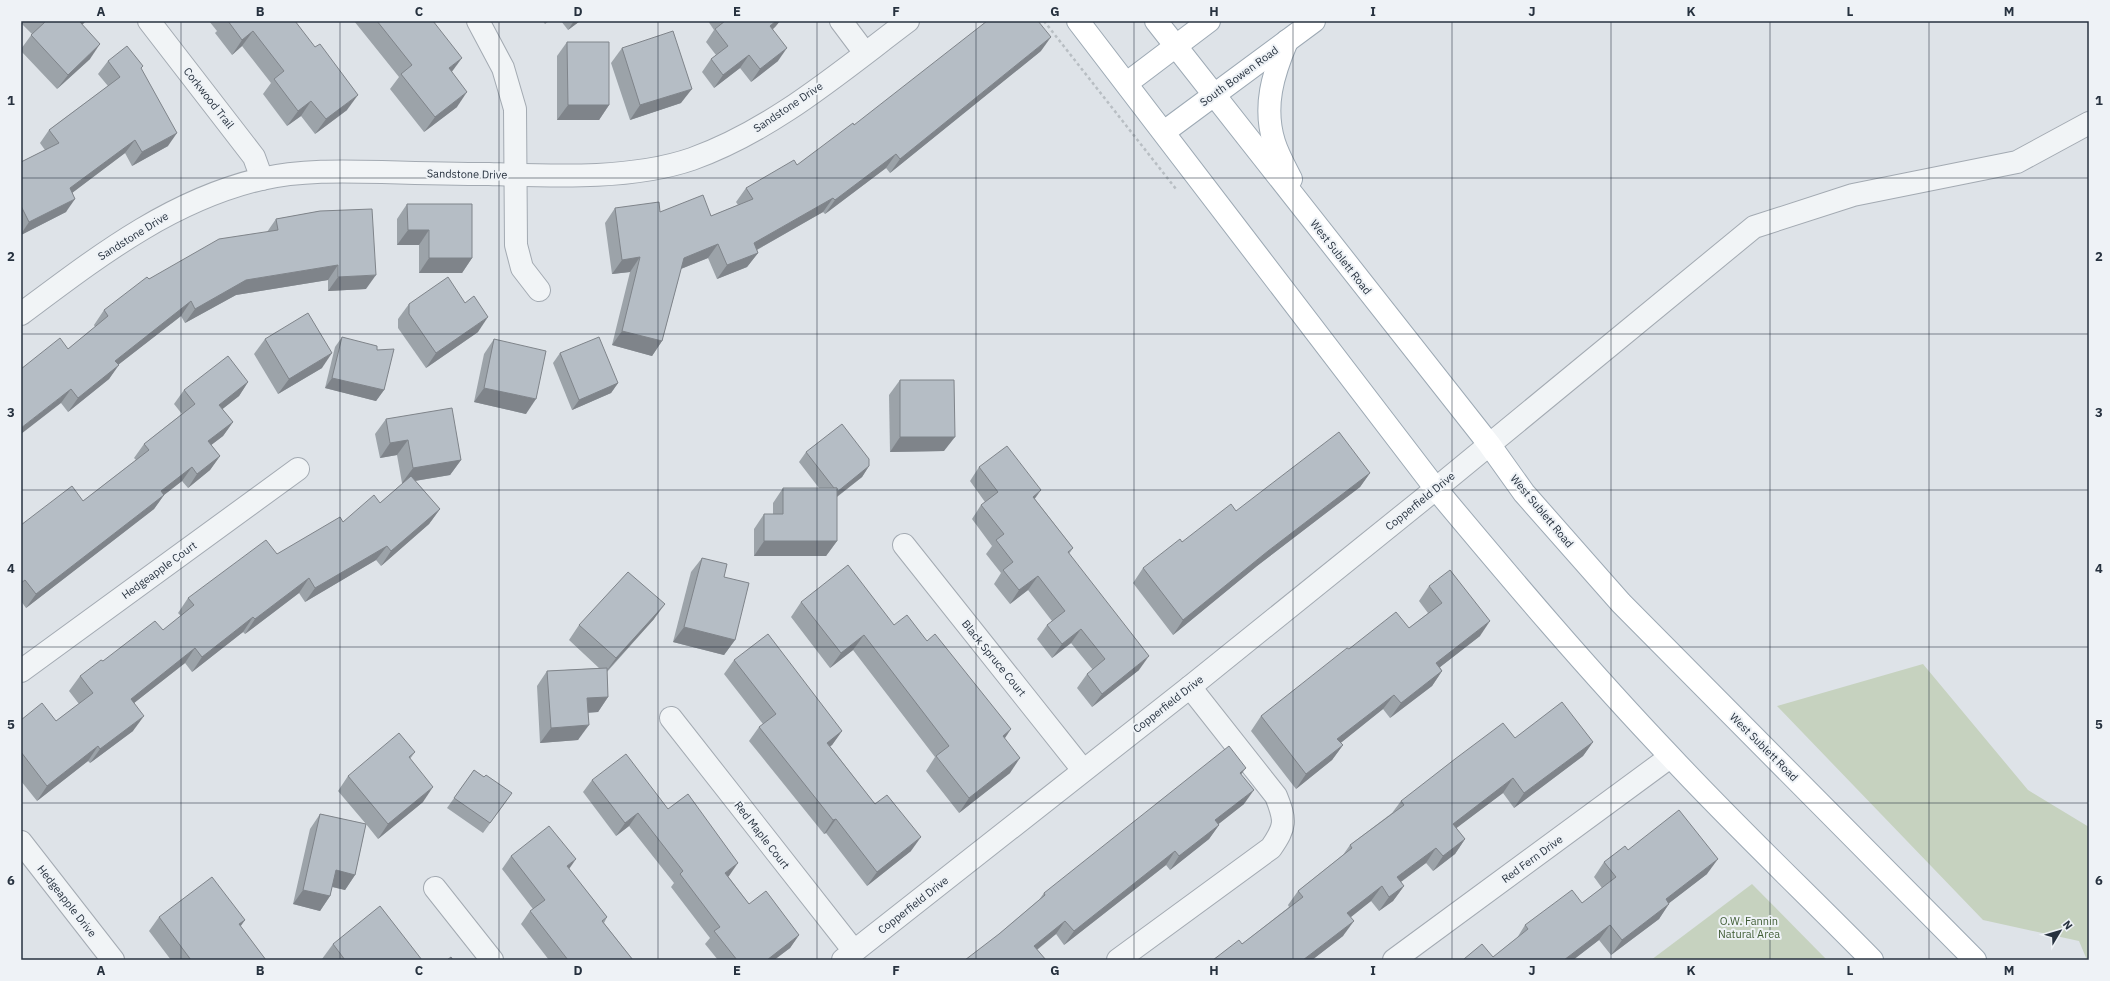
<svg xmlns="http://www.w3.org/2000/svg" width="2110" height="981" viewBox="0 0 2110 981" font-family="'IBM Plex Sans',sans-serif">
<rect width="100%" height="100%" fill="#dee3e8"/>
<!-- green -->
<g fill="#c6d2bf">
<path d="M1923 664 2028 790 2089 827V960H2087L2079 941 1983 920 1777 706Z"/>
<path d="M1752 884 1827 960H1651Z"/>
</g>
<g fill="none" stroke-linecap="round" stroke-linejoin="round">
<defs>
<g id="minor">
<path d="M149 21 254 157 262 179"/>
<path d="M478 21 503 68 515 109 516 245 522 268 539 290"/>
<path d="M841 21 865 53"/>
<path d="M21 314C95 259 168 201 261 179 300 170 342 171 382 172 417 173 453 174 489 174 552 176 631 180 692 159 773 130 840 72 908 21"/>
<path d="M904 545 1083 770"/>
<path d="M21 671 298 469"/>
<path d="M671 718 854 951"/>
<path d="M21 842 113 960"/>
<path d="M435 888 492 960"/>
<path d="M843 960 1190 687 1422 500 1754 227 1853 195 2017 162 2089 123"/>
<path d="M1118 960 1271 848C1286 826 1286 821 1276 796L1190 687"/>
<path d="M1394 960 1670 757"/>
</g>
<g id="major">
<path d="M1078 21 1436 489C1512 580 1588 670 1670 756 1735 826 1805 892 1872 960"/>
<path d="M1156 21 1489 444 1524 493 1621 603 1975 960"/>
<path d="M1287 41C1273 74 1263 106 1274 142 1278 155 1285 167 1291 179"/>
<path d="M1127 83 1209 21"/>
<path d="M1164 132 1314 21"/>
</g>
</defs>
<!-- minor casing -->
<use href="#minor" stroke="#a3aab2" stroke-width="24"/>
<!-- major casing -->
<use href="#major" stroke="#9da9b4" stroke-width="24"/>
<!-- path -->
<path stroke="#b8bec3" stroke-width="2.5" stroke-dasharray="3 3" stroke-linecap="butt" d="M1044 21 1176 189"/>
<!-- minor -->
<use href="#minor" stroke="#f1f4f6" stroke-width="22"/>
<!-- major -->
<use href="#major" stroke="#fff" stroke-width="22"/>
</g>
<!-- wall -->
<g fill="#9ca3a9">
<path d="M21 21H86L82 25 90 59 57 89 21 51V49L32 34 21 23Z"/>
<path d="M209 21H295L347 110 315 134 301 116 287 126 263 94 271 83 242 46 232 55 215 33 217 31Z"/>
<path d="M354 21H433L452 72 457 107 424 132 390 89 399 77Z"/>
<path d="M543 21H549L545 24Z"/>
<path d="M561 21H580L568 30Z"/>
<path d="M708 21H780L775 27 773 29 778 61 751 82 740 68 714 88 702 72 711 59 716 55 706 42 714 30Z"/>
<path d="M567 42 609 105 599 120H557V56Z"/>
<path d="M622 48 681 103 630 120 611 63Z"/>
<path d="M1041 51 890 173 886 168 825 214 823 212 757 250 758 253 747 267 717 279 708 258 681 269 662 341 652 356 612 345 630 272 612 274 605 223 615 208 711 216 738 205 736 202 746 188 797 165 854 125Z"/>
<path d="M108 61 141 69 168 146 132 166 125 153 72 193 66 212 21 235V162L45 150 40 143 49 130 108 86 98 74Z"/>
<path d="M407 204 472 258 462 273H419V245H397V219Z"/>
<path d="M320 211 366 289 328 291V280L236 295 185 323 181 316 118 365 109 379 68 412 61 403 68 349 95 327 94 325 104 310 149 279 267 232 276 219Z"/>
<path d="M409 304 478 332 426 368 398 328V319Z"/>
<path d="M342 337 377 350 384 390 376 401 325 388 335 347Z"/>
<path d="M265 339 322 368 278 394 254 354Z"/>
<path d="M494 339 526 414 474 402 484 354Z"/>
<path d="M560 353 618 383 611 393 572 410 553 363Z"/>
<path d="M900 380 944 451 890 452 889 395Z"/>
<path d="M248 382 239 396 222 409 233 422 223 436 211 445 220 456 210 470 188 488 182 481 164 495 154 509 26 608 21 601V525L83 501 136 460 134 458 144 444 182 414 174 404 184 390Z"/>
<path d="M386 419 461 460 450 475 415 481 440 509 429 524 381 566 376 560 305 602 299 593 245 634 243 632 192 672 185 663 134 703 133 731 90 763 88 761 37 801 21 781V720L56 721 79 704 69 691 80 676 103 661 163 630 181 616 178 613 188 598 277 554 343 522 380 503 403 483H402L397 455 380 458 375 434Z"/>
<path d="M806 452 869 466 862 477 837 497V541L826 556H754V529L764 514H773V503L783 488H819L799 462Z"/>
<path d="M979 467 1035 499 1073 548 1069 554 1139 670 1092 707 1077 688 1087 674 1093 670 1071 643 1052 658 1037 639 1047 625 1052 621 1028 590 1010 604 994 584 1001 573 986 554 992 546 972 519 981 505 985 502 970 481Z"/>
<path d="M1370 473 1360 487 1257 566 1173 635 1133 583 1143 568 1182 542 1236 511Z"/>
<path d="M702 558 724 577 735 640 724 655 673 642 691 572Z"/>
<path d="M1429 586 1480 636 1440 667 1442 671 1432 686 1390 718 1383 709 1340 743 1343 745 1332 760 1296 789 1251 731 1261 716 1349 649 1409 628 1428 613 1419 601Z"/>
<path d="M801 602 894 625 1005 739 1010 773 959 813 926 771 935 757 853 650 830 668 791 617Z"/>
<path d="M654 619 607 672 608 697 598 712 588 713 578 740 540 743 537 686 547 671 599 668 569 640 579 625Z"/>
<path d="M734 660 842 731 832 745 830 746 911 851 867 886 826 833 824 834 749 741 759 727 763 724 724 674Z"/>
<path d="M1515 738 1593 742 1583 756 1514 808 1503 793 1456 828 1465 839 1455 854 1433 871 1426 863 1401 882 1404 886 1393 901 1379 911 1371 901 1351 917 1343 936 1312 960H1213L1242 944 1289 907 1288 905 1298 891 1343 855 1350 845 1392 813 1401 801Z"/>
<path d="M415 752 410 759 423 802 378 839 366 824 355 875 345 890 332 887 330 896 320 911 293 904 310 829 320 814 366 824 338 791 348 776Z"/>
<path d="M474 770 484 777 512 793 483 833 447 808Z"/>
<path d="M1241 774 1244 804 1218 824 1219 825 1209 839 1170 870 1166 865 1064 945 1056 934 1037 950 999 934 1039 900 1044 893Z"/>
<path d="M592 780 668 809 729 876H728L749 904 799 935 790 948 774 960H718L705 944 710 938 671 887 674 883 629 826 616 836 583 792Z"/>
<path d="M1628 850 1707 874 1669 903 1659 919 1611 955 1599 940 1573 960H1463L1464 959 1493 957 1517 938 1525 925 1582 903 1602 888 1594 877 1604 862Z"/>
<path d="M511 856 569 869 607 917 604 923 633 960H549L521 924 530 911 533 909 502 869Z"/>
<path d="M159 917 245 920 240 926 266 960H171L149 931Z"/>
<path d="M333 944 422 960H323L322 959Z"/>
</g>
<!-- shaded-wall -->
<g fill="#7f848a">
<path d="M80 21H86L69 37Z"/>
<path d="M574 21H580L568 30Z"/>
<path d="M776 21H780L775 27 761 39 770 26Z"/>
<path d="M253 31 242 46 232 55 242 40Z"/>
<path d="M1051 37 1041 51 890 173 900 159Z"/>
<path d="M100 44 90 59 57 89 68 75Z"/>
<path d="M787 48 778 61 751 82 760 69Z"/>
<path d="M749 55 740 68 714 88 723 75Z"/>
<path d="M462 58 451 73 449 68Z"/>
<path d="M692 89 681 103 630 120 640 105Z"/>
<path d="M467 92 457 107 424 132 435 117Z"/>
<path d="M358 95 347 110 315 134 326 119Z"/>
<path d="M311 101 301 116 287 126 298 111Z"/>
<path d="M568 105H609L599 120H557Z"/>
<path d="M177 133 168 146 132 166 142 152Z"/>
<path d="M135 140 125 153 60 202 70 188Z"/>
<path d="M896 154 886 168 825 214 835 200Z"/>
<path d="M833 198 823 212 744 257 754 243Z"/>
<path d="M75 199 66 212 21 235V234L29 222Z"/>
<path d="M408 230H429L419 245H397Z"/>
<path d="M718 244 708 258 673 272 684 258Z"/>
<path d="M758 253 747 267 717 279 727 265Z"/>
<path d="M640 257 630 272 612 274 622 260Z"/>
<path d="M429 258H472L462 273H419Z"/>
<path d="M338 265 328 280 236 295 185 323 195 309 246 280Z"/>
<path d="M376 275 366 289 328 291 338 277Z"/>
<path d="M191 301 181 316 105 375 115 361Z"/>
<path d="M488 317 478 332 426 368 436 353Z"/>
<path d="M622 331 662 341 652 356 612 345Z"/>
<path d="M332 353 322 368 278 394 289 379Z"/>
<path d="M119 365 109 379 68 412 78 398Z"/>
<path d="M332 378 384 390 376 401 325 388Z"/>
<path d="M248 382 239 396 210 419 219 405Z"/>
<path d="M618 383 611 393 572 410 579 400Z"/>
<path d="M484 388 536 399 526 414 474 402Z"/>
<path d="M71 389 61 403 21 434V428Z"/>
<path d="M233 422 223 436 198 455 208 441Z"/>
<path d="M900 437H955L944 451 890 452Z"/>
<path d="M408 440 397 455 380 458 390 443Z"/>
<path d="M220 456 210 470 188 488 197 474Z"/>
<path d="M461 460 450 475 402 483 413 468Z"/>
<path d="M869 466 862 477 830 502 837 492Z"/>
<path d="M192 467 182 481 151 505 161 491Z"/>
<path d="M1370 473 1360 487 1257 566 1173 635 1183 620 1268 551Z"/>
<path d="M1041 490 1031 504 1033 497Z"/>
<path d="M164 495 154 509 26 608 36 594Z"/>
<path d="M440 509 429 524 381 566 391 551Z"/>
<path d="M764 541H837L826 556H754Z"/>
<path d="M387 546 376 560 305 602 315 588Z"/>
<path d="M1038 576 1028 590 1010 604 1019 590Z"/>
<path d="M309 578 299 593 245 634 255 619Z"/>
<path d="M665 604 654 619 605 673 616 658Z"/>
<path d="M253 617 243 632 192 672 202 657Z"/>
<path d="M1490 621 1480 636 1426 678 1436 663Z"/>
<path d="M684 627 735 640 724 655 673 642Z"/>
<path d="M1081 629 1071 643 1052 658 1062 644Z"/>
<path d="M864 635 853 650 830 668 841 653Z"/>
<path d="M195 648 185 663 120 714 131 699Z"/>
<path d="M1149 656 1139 670 1092 707 1102 694Z"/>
<path d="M1442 671 1432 686 1390 718 1401 703Z"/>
<path d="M1394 695 1383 709 1327 754 1337 739Z"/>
<path d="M608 697 598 712 577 713 587 698Z"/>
<path d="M144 716 133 731 90 763 100 749Z"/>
<path d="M589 725 578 740 540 743 551 728Z"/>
<path d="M1011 729 1001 744 1003 736Z"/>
<path d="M842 731 832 745 817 756 827 743Z"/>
<path d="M1593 742 1583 756 1514 808 1524 793Z"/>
<path d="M1343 745 1332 760 1296 789 1306 774Z"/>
<path d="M98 746 88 761 37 801 47 786Z"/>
<path d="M1020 758 1010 773 959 813 969 798Z"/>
<path d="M1246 768 1236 781 1240 773Z"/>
<path d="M1513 778 1503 793 1442 839 1453 824Z"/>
<path d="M433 787 423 802 378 839 388 824Z"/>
<path d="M1254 790 1244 804 1206 834 1215 820Z"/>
<path d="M638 813 629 826 616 836 625 823Z"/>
<path d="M836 819 826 833 824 834 833 820Z"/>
<path d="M1219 825 1209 839 1170 870 1179 856Z"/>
<path d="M921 837 911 851 867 886 877 872Z"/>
<path d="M1465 839 1455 854 1433 871 1443 856Z"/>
<path d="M1436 848 1426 863 1387 892 1397 877Z"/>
<path d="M1175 851 1166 865 1064 945 1074 931Z"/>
<path d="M576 859 567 872V866Z"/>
<path d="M1718 859 1707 874 1655 914 1666 899Z"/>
<path d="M738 863 729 876 716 886 725 873Z"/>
<path d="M336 870 355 875 345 890 325 885Z"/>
<path d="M1382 886 1371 901 1337 928 1347 913Z"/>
<path d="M1404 886 1393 901 1379 911 1389 897Z"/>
<path d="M303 890 330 896 320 911 293 904Z"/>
<path d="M1669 904 1659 919 1611 955 1622 940Z"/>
<path d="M245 920 235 934 239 924Z"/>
<path d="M1065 921 1056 934 1025 959 1034 946Z"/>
<path d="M1354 921 1343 936 1312 960H1303Z"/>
<path d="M1610 925 1599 940 1573 960H1564Z"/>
<path d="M799 935 790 948 774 960H767Z"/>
</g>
<!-- building -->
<g fill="#b5bdc5" stroke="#7f848a">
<path d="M44 21H80V22L100 44 68 75 31 35 45 22Z"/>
<path d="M228 21H295L315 47 320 44 358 95 326 119 311 101 298 111 274 79 284 71 253 31 242 40Z"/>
<path d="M377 21H433L462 58 449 68 467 92 435 117 401 74 412 65Z"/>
<path d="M725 21H776L770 26 787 48 760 69 749 55 723 75 711 59 728 46 715 29Z"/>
<path d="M987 21H1038L1051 37 900 159 896 154 835 200 833 198 754 243 758 253 727 265 718 244 684 258 662 341 622 331 640 257 622 260 615 208 659 202 660 212 703 195 711 216 753 199 746 188 794 160 797 165 853 123 854 125Z"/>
<path d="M673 31 692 89 640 105 622 48Z"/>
<path d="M567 42H609V105H568Z"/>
<path d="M127 46 143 66 141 68 177 133 142 152 135 140 70 188 75 199 29 222 21 206V162L59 143 49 130 120 77 108 61Z"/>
<path d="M407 204H472V258H429V230H408Z"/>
<path d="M372 209 376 275 338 277V265L246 280 195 309 191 301 115 361 119 365 78 398 71 389 21 428V369L60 338 68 349 108 316 104 310 147 277 149 279 219 239 278 230 276 219 320 211Z"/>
<path d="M448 277 465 303 474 296 488 317 436 353 409 314V304Z"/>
<path d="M308 313 332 353 289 379 265 339Z"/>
<path d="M342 337 377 346V350L394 349 384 390 332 378Z"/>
<path d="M599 337 618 383 579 400 560 353Z"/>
<path d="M494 339 546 351 536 399 484 388Z"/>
<path d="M228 356 248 382 219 405 233 422 208 441 220 456 197 474 192 467 161 491 164 495 36 594 25 580 21 583V525L72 486 83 501 149 450 144 444 195 404 184 390Z"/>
<path d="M900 380H954L955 437H900Z"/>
<path d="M452 408 461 460 413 468 408 440 390 443 386 419Z"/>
<path d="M842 424 869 459V466L837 492V488H834L806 452Z"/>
<path d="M1339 432 1370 473 1268 551 1183 620 1143 568 1180 539 1182 542 1231 504 1236 511Z"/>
<path d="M1007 446 1041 490 1033 497 1073 548 1068 552 1149 656 1102 694 1087 674 1105 659 1081 629 1062 644 1047 625 1065 611 1038 576 1019 590 1003 570 1013 562 996 540 1004 534 981 505 998 492 979 467Z"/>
<path d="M411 476 440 509 391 551 387 546 315 588 309 578 255 619 253 617 202 657 195 648 131 699 144 716 100 749 98 746 47 786 21 752V720L42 703 56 721 93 693 80 676 101 660 103 661 155 621 163 630 194 605 188 598 266 540 277 554 340 517 343 522 374 495 380 503Z"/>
<path d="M783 488H837V541H764V514H783Z"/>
<path d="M702 558 727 564 724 577 749 583 735 640 684 627Z"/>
<path d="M848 565 894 625 907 615 927 641 935 634 1011 729 1003 736 1020 758 969 798 936 756 949 746 864 635 841 653 801 602Z"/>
<path d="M1450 570 1490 621 1436 663 1442 671 1401 703 1394 695 1337 739 1343 745 1306 774 1261 716 1347 648 1349 649 1396 612 1409 628 1442 603 1429 586Z"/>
<path d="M628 572 665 604 616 658 579 625Z"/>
<path d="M768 634 842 731 827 743 875 804 887 795 921 837 877 872 836 819 833 820 759 727 776 714 734 660Z"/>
<path d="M607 668 608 697 587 698 589 725 551 728 547 671Z"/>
<path d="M1562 702 1593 742 1524 793 1513 778 1453 824 1465 839 1443 856 1436 848 1397 877 1404 886 1389 897 1382 886 1347 913 1354 921 1303 960H1213L1239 940 1242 944 1303 897 1298 891 1352 848 1350 845 1404 805 1401 801 1455 759 1503 723 1515 738Z"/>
<path d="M399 733 415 752 409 757 433 787 388 824 348 776Z"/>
<path d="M1229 746 1246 768 1240 773 1254 790 1215 820 1219 825 1179 856 1175 851 1074 931 1065 921 1034 946 1046 960H965L999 934 1045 895 1044 893Z"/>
<path d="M626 754 668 809 688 794 738 863 725 873 749 904 766 891 799 935 767 960H737L714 931 720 927 680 874 683 871 638 813 625 823 592 780Z"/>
<path d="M474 770 484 777 486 775 512 793 490 823 454 798Z"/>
<path d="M1679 810 1718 859 1666 899 1669 904 1622 940 1610 925 1564 960H1465L1464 959 1482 944 1493 957 1528 929 1525 925 1572 890 1582 903 1616 877 1604 862 1625 846 1628 850Z"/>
<path d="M320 814 366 824 355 875 336 870 330 896 303 890Z"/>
<path d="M549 826 576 859 567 866 607 917 602 921 633 960H568L530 911 545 900 511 856Z"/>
<path d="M212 877 245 920 239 924 266 960H191L159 917Z"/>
<path d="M380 906 422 960H345L333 944Z"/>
<path d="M451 957 453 960H447Z"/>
</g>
<!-- grid -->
<path fill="none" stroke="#27323f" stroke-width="1" stroke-opacity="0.55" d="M181 21V960M340 21V960M499 21V960M658 21V960M817 21V960M976 21V960M1134 21V960M1293 21V960M1452 21V960M1611 21V960M1770 21V960M1929 21V960M21 178H2089M21 334H2089M21 490H2089M21 647H2089M21 803H2089"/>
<g text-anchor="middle" stroke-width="4" stroke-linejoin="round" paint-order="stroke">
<!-- street labels -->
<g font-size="11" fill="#27323f" stroke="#eef2f6">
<text transform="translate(1239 76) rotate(-36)" y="4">South Bowen Road</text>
<text transform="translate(209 98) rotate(52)" y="4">Corkwood Trail</text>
<text transform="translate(788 107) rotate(-34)" y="4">Sandstone Drive</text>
<text transform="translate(467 174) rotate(1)" y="4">Sandstone Drive</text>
<text transform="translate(133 236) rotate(-32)" y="4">Sandstone Drive</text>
<text transform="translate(1341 257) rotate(52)" y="4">West Sublett Road</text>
<text transform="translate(1420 501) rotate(-39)" y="4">Copperfield Drive</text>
<text transform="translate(1542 511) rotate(50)" y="4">West Sublett Road</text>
<text transform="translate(159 570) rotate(-36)" y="4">Hedgeapple Court</text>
<text transform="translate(994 658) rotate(51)" y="4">Black Spruce Court</text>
<text transform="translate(1168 704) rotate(-38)" y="4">Copperfield Drive</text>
<text transform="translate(1764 747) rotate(45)" y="4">West Sublett Road</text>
<text transform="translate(762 835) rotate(52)" y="4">Red Maple Court</text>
<text transform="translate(1532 859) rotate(-36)" y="4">Red Fern Drive</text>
<text transform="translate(67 901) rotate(52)" y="4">Hedgeapple Drive</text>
<text transform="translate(913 905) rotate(-38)" y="4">Copperfield Drive</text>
</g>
<!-- park labels -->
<g font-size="11" fill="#3f5c34" stroke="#eef2f6">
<text x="1749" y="925">O.W. Fannin<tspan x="1749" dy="13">Natural Area</tspan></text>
</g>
</g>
<!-- border -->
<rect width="2110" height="981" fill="none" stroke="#eef2f6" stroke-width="44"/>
<!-- north arrow -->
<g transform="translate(2060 931) rotate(52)" stroke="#eef2f6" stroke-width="3" paint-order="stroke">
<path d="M0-3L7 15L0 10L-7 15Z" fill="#27323f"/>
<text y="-6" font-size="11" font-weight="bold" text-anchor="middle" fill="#27323f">N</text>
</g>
<rect x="22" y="22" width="2066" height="937" fill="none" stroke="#27323f" stroke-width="1.5"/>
<g font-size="13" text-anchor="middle" font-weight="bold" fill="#27323f">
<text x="101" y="16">A</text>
<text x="260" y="16">B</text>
<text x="419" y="16">C</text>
<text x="578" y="16">D</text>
<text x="737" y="16">E</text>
<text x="896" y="16">F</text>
<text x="1055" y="16">G</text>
<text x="1214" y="16">H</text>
<text x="1373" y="16">I</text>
<text x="1532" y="16">J</text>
<text x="1691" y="16">K</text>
<text x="1850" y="16">L</text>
<text x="2009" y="16">M</text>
<text x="11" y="105">1</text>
<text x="2099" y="105">1</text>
<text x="11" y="261">2</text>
<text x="2099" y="261">2</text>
<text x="11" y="417">3</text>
<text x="2099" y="417">3</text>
<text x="11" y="573">4</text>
<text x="2099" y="573">4</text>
<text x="11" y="729">5</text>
<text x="2099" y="729">5</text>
<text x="11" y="885">6</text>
<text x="2099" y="885">6</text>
<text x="101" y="975">A</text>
<text x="260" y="975">B</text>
<text x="419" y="975">C</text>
<text x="578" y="975">D</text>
<text x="737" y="975">E</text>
<text x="896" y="975">F</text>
<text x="1055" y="975">G</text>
<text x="1214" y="975">H</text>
<text x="1373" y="975">I</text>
<text x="1532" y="975">J</text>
<text x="1691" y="975">K</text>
<text x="1850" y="975">L</text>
<text x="2009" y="975">M</text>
</g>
</svg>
